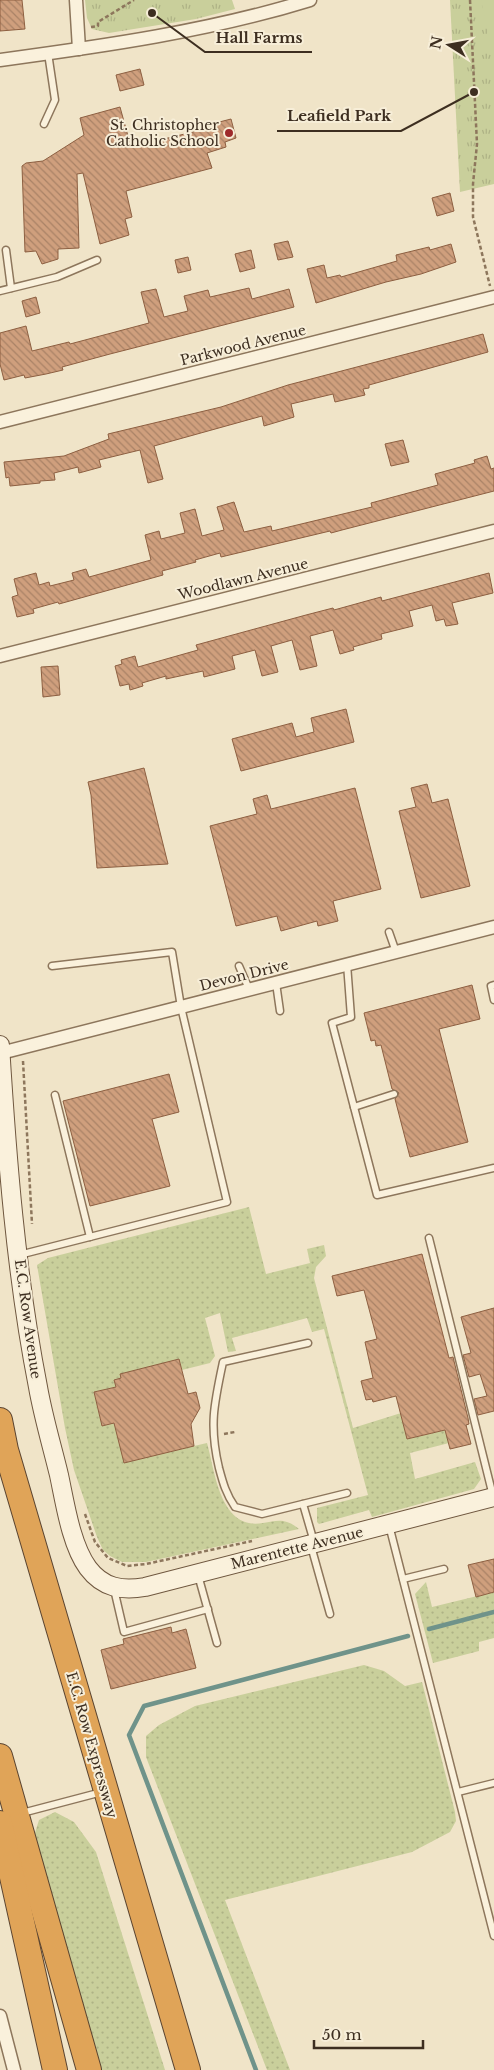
<svg xmlns="http://www.w3.org/2000/svg" width="494" height="2070" viewBox="0 0 494 2070" font-family="'Libre Baskerville',serif">
<defs>
<pattern id="grass-dots" width="8" height="8" patternUnits="userSpaceOnUse" patternTransform="scale(1.25)"><rect width="8" height="8" fill="#c9cf9b"/><path d="M2 2h.1M6 6h.1" fill="none" stroke="#aeb285" stroke-width="1.8" stroke-linecap="round"/></pattern>
<pattern id="park-tufts" width="24" height="20" patternUnits="userSpaceOnUse" patternTransform="scale(1.25)"><rect width="24" height="20" fill="#c9cf9b"/><path d="M3 7l-1-3M5 7V3M7 7l1-3M15 17l-1-3M17 17v-4M19 17l1-3" fill="none" stroke="#aeb285"/></pattern>
<pattern id="building-back-hatch" width="6" height="6" patternUnits="userSpaceOnUse" patternTransform="scale(1.25)"><rect width="6" height="6" fill="#cf9f7d"/><path d="M-1 5l2 2M0 0l6 6M5-1l2 2" fill="none" stroke="#a98266"/></pattern>
</defs>
<rect width="100%" height="100%" fill="#f0e4c8"/>
<!-- grass -->
<g fill="url(#grass-dots)">
<path d="M249 1207 266 1274 310 1263 307 1249 324 1245 326 1256 316 1267 314 1278 353 1428 401 1413 407 1439 445 1430 449 1443 410 1453 415 1479 475 1462 481 1479 474 1489 372 1517 369 1510 319 1524 317 1522V1508L368 1495 324 1329 312 1332 307 1318 232 1338 236 1351 228 1352 220 1313 205 1318 215 1356 210 1363 182 1370 179 1359 114 1380 116 1387 94 1392 102 1426 114 1423 125 1462 207 1443C215 1471 220 1531 263 1523 278 1520 286 1518 299 1529L146 1562H122L110 1556 103 1550 97 1537 74 1470 65 1428 37 1265 48 1258Z"/>
<path d="M426 1582 432 1607 494 1592V1638L479 1642V1651L433 1663 415 1594Z"/>
<path d="M364 1665 384 1671 405 1686 422 1682 455 1812 456 1821 450 1832 412 1852 225 1900 290 2070H267L146 1757V1736L159 1725 195 1706Z"/>
<path d="M55 1812 74 1822 96 1852 165 2070H98L34 1836 39 1820Z"/>
</g>
<!-- park -->
<g fill="url(#park-tufts)">
<path d="M85 0H232L235 9 196 19 109 33 92 29 87 18Z"/>
<path d="M450 0H494V184L460 192Z"/>
</g>
<!-- pitch -->
<path fill="#c9cf9b" d="M481 0H494V47L490 45Z"/>
<g fill="none" stroke-linecap="round" stroke-linejoin="round">
<!-- stream -->
<g stroke="#6f938a" stroke-width="4.5">
<path d="M429 1629 494 1612"/>
<path d="M256 2070 129 1735 144 1706 408 1636"/>
</g>
</g>
<!-- building -->
<g fill="url(#building-back-hatch)" stroke="#8d5f41">
<path d="M0 0H22L25 29 0 31Z"/>
<path d="M140 69 144 85 120 91 116 75Z"/>
<path d="M120 107 131 147 201 130 200 127 231 119 236 138 225 142 226 147 207 153 212 168 126 191 132 217 125 219 129 235 100 244 83 173 77 174 79 248 58 249V259L42 264 36 251 25 252 22 166 26 163 43 161 84 135 80 118Z"/>
<path d="M450 193 454 211 437 216 432 198Z"/>
<path d="M288 241 293 257 278 260 274 244Z"/>
<path d="M451 244 456 262 421 274 386 282 316 303 307 269 324 265 327 278 340 275 341 277 397 261 396 255 429 247 430 250Z"/>
<path d="M251 250 255 268 240 272 235 254Z"/>
<path d="M188 257 191 270 178 273 175 260Z"/>
<path d="M249 288 252 299 289 289 294 307 110 354 62 367 63 370 46 374 25 378 24 375 4 380 0 364V333L26 326 32 351 69 342 70 344 149 323 141 292 156 289 164 317 188 311 184 296 208 290 210 297Z"/>
<path d="M36 297 40 313 26 317 22 301Z"/>
<path d="M483 334 488 352 369 385V388L363 389 365 395 335 402 333 394 291 404 294 417 264 426 262 416 154 446 163 479 148 483 140 450 99 460 101 467 79 473 78 467 54 473 55 480 40 481V483L10 486 9 477 6 478 4 462 64 456 109 439 108 434 221 407 288 385Z"/>
<path d="M403 440 409 462 391 466 385 444Z"/>
<path d="M487 456 491 469 494 468V491L342 530 331 533 330 531 221 557 220 553 195 560 196 562 162 571 163 575 59 604 58 602 33 609 34 613 17 617 12 597 18 595 14 579 36 573 39 585 49 582 50 586 74 580 72 573 86 569 89 577 151 560 145 535 159 531 161 539 185 533 180 513 195 509 202 536 224 530 217 507 234 502 244 532 271 526 272 531 372 507 371 503 438 485 435 474 475 463 474 460Z"/>
<path d="M489 573 493 593 452 603 458 624 446 626 444 619 436 621 432 605 409 611 413 626 381 634 382 639 353 647 354 650 340 654 333 630 310 636 317 666 300 670 292 640 271 646 278 672 262 676 255 650 232 656 235 669 204 677 203 671 166 679V676L142 683 143 686 130 690 129 684 120 686 115 666 122 664 121 660 135 656 138 667 198 650 196 645 306 615 333 608 334 610 381 597 382 601Z"/>
<path d="M58 666 60 695 43 697 41 667Z"/>
<path d="M346 709 354 742 241 771 232 739 292 723 296 737 314 732 311 718Z"/>
<path d="M144 768 168 864 97 868 91 795 88 782Z"/>
<path d="M427 784 432 803 448 799 470 886 421 898 399 811 416 807 411 788Z"/>
<path d="M355 788 381 889 333 901 338 921 318 926 317 921 281 931 277 916 236 926 210 826 257 814 253 799 267 795 271 809Z"/>
<path d="M472 985 480 1019 439 1029 468 1142 410 1157 395 1099 399 1093 392 1089 381 1045 376 1046 375 1040 371 1041 364 1013Z"/>
<path d="M169 1074 179 1112 152 1119 170 1186 90 1206 63 1101Z"/>
<path d="M422 1254 449 1358 453 1357 468 1418 469 1424 466 1425 471 1444 450 1449 445 1430 407 1439 396 1396 373 1402 372 1399 366 1400 361 1381 373 1378 365 1342 377 1339 364 1290 337 1296 332 1276Z"/>
<path d="M494 1308V1411L478 1415 474 1399 487 1396 480 1374 469 1377 463 1355 471 1353 461 1317Z"/>
<path d="M179 1359 188 1394 196 1392 200 1408 191 1424 194 1446 124 1463 114 1423 102 1426 94 1392 116 1387 114 1380 121 1378 120 1374Z"/>
<path d="M494 1559V1592L476 1597 468 1565Z"/>
<path d="M171 1627 172 1633 186 1629 196 1668 111 1689 101 1650 124 1644 123 1639Z"/>
</g>
<g fill="none" stroke-linecap="round" stroke-linejoin="round">
<defs>
<g id="lane">
<path d="M44 124 55 100 48 53"/>
<path d="M6 250 11 288"/>
<path d="M0 291 57 277 97 260"/>
<path d="M389 932 396 952"/>
<path d="M347 964 351 1017 332 1023 377 1195 494 1168"/>
<path d="M239 966 249 989"/>
<path d="M276 983 280 1011"/>
<path d="M494 985 491 986 494 1000"/>
<path d="M55 1095 90 1237"/>
<path d="M354 1107 394 1094"/>
<path d="M429 1238 493 1496"/>
<path d="M19 1255 227 1202 181 1007 172 952 52 966"/>
<path d="M308 1343 223 1362C214 1404 209 1426 219 1468 223 1483 226 1494 235 1507L262 1514 347 1493"/>
<path d="M303 1504 314 1542"/>
<path d="M389 1525 494 1936"/>
<path d="M311 1546 330 1614"/>
<path d="M198 1575 217 1643"/>
<path d="M403 1579 444 1569"/>
<path d="M114 1589 124 1632 208 1609"/>
<path d="M458 1792 494 1783"/>
<path d="M22 1813 102 1792"/>
</g>
<g id="street">
<path d="M76 0 79 49"/>
<path d="M0 60C104 46 210 31 310 0"/>
<path d="M0 422 494 297"/>
<path d="M0 656 494 531"/>
<path d="M1 1053 494 927"/>
<path d="M0 2016 14 2070"/>
</g>
<path id="secondary" d="M0 1045C7 1158 16 1275 38 1387 43 1416 52 1446 59 1475 65 1503 71 1545 88 1568 103 1588 122 1591 145 1587L494 1497"/>
<g id="highway">
<path d="M0 1420 6 1450 188 2070"/>
<path d="M0 1756 89 2070"/>
<path d="M0 1823 55 2070"/>
</g>
</defs>
<!-- lane casing -->
<use href="#lane" stroke="#8d765c" stroke-width="9"/>
<!-- street casing -->
<use href="#street" stroke="#8d765c" stroke-width="15"/>
<!-- secondary casing -->
<use href="#secondary" stroke="#6f573f" stroke-width="20"/>
<!-- highway casing -->
<use href="#highway" stroke="#5b4430" stroke-width="26"/>
<!-- path -->
<g stroke="#8d765c" stroke-width="2.5" stroke-dasharray="4 2.5" stroke-linecap="butt">
<path d="M470 0 477 144 473 184V217L490 286"/>
<path d="M91 27 98 26V22L134 0"/>
<path d="M23 1061 32 1224"/>
<path d="M224 1434 235 1432"/>
<path d="M85 1514 95 1542 108 1558 127 1566 146 1564 252 1541"/>
</g>
<!-- lane -->
<use href="#lane" stroke="#faf1dc" stroke-width="6"/>
<!-- street -->
<use href="#street" stroke="#faf1dc" stroke-width="12"/>
<!-- secondary -->
<use href="#secondary" stroke="#faf1dc" stroke-width="18"/>
<!-- highway -->
<use href="#highway" stroke="#e0a458" stroke-width="24"/>
</g>
<!-- markers -->
<circle fill="#9e2a2b" stroke="#f7eed8" stroke-width="2" cx="229" cy="133" r="5"/>
<g text-anchor="middle" stroke-width="4" stroke-linejoin="round" paint-order="stroke">
<!-- poi labels -->
<g font-size="14" fill="#3d2e20" stroke="#f7eed8" text-anchor="end">
<text x="219" y="130">St. Christopher<tspan x="219" dy="16">Catholic School</tspan></text>
</g>
<!-- street labels -->
<g font-size="14" fill="#3d2e20" stroke="#f7eed8">
<text transform="translate(243 345) rotate(-14)" y="5">Parkwood Avenue</text>
<text transform="translate(243 579) rotate(-14)" y="5">Woodlawn Avenue</text>
<text transform="translate(244 975) rotate(-14)" y="5">Devon Drive</text>
<text transform="translate(28 1319) rotate(82)" y="5">E.C. Row Avenue</text>
<text transform="translate(297 1548) rotate(-14)" y="5">Marentette Avenue</text>
<text transform="translate(92 1745) rotate(74)" y="5">E.C. Row Expressway</text>
</g>
</g>
<!-- callouts -->
<path fill="none" stroke="#3d2e20" stroke-width="2" d="M152 13L205 52H312M474 92L401 131H277"/>
<g fill="#3d2e20" stroke="#f7eed8" stroke-width="2">
<circle cx="152" cy="13" r="5"/>
<circle cx="474" cy="92" r="5"/>
</g>
<g font-size="15" text-anchor="middle" font-weight="bold" fill="#3d2e20" stroke="#f7eed8" stroke-width="4" stroke-linejoin="round" paint-order="stroke">
<text x="259" y="43">Hall Farms</text>
<text x="339" y="121">Leafield Park</text>
</g>
<!-- north arrow -->
<g transform="translate(449 45) rotate(281)" stroke="#f7eed8" stroke-width="4" paint-order="stroke">
<path d="M0-4L9 19L0 12L-9 19Z" fill="#3d2e20"/>
<text y="-8" font-size="14" font-weight="bold" text-anchor="middle" fill="#3d2e20">N</text>
</g>
<!-- scale -->
<path d="M314 2040v8h109v-8" fill="none" stroke="#3d2e20" stroke-width="2.5"/>
<text x="322" y="2040" font-size="15" fill="#3d2e20" stroke="#f7eed8" stroke-width="4" paint-order="stroke">50 m</text>
</svg>
